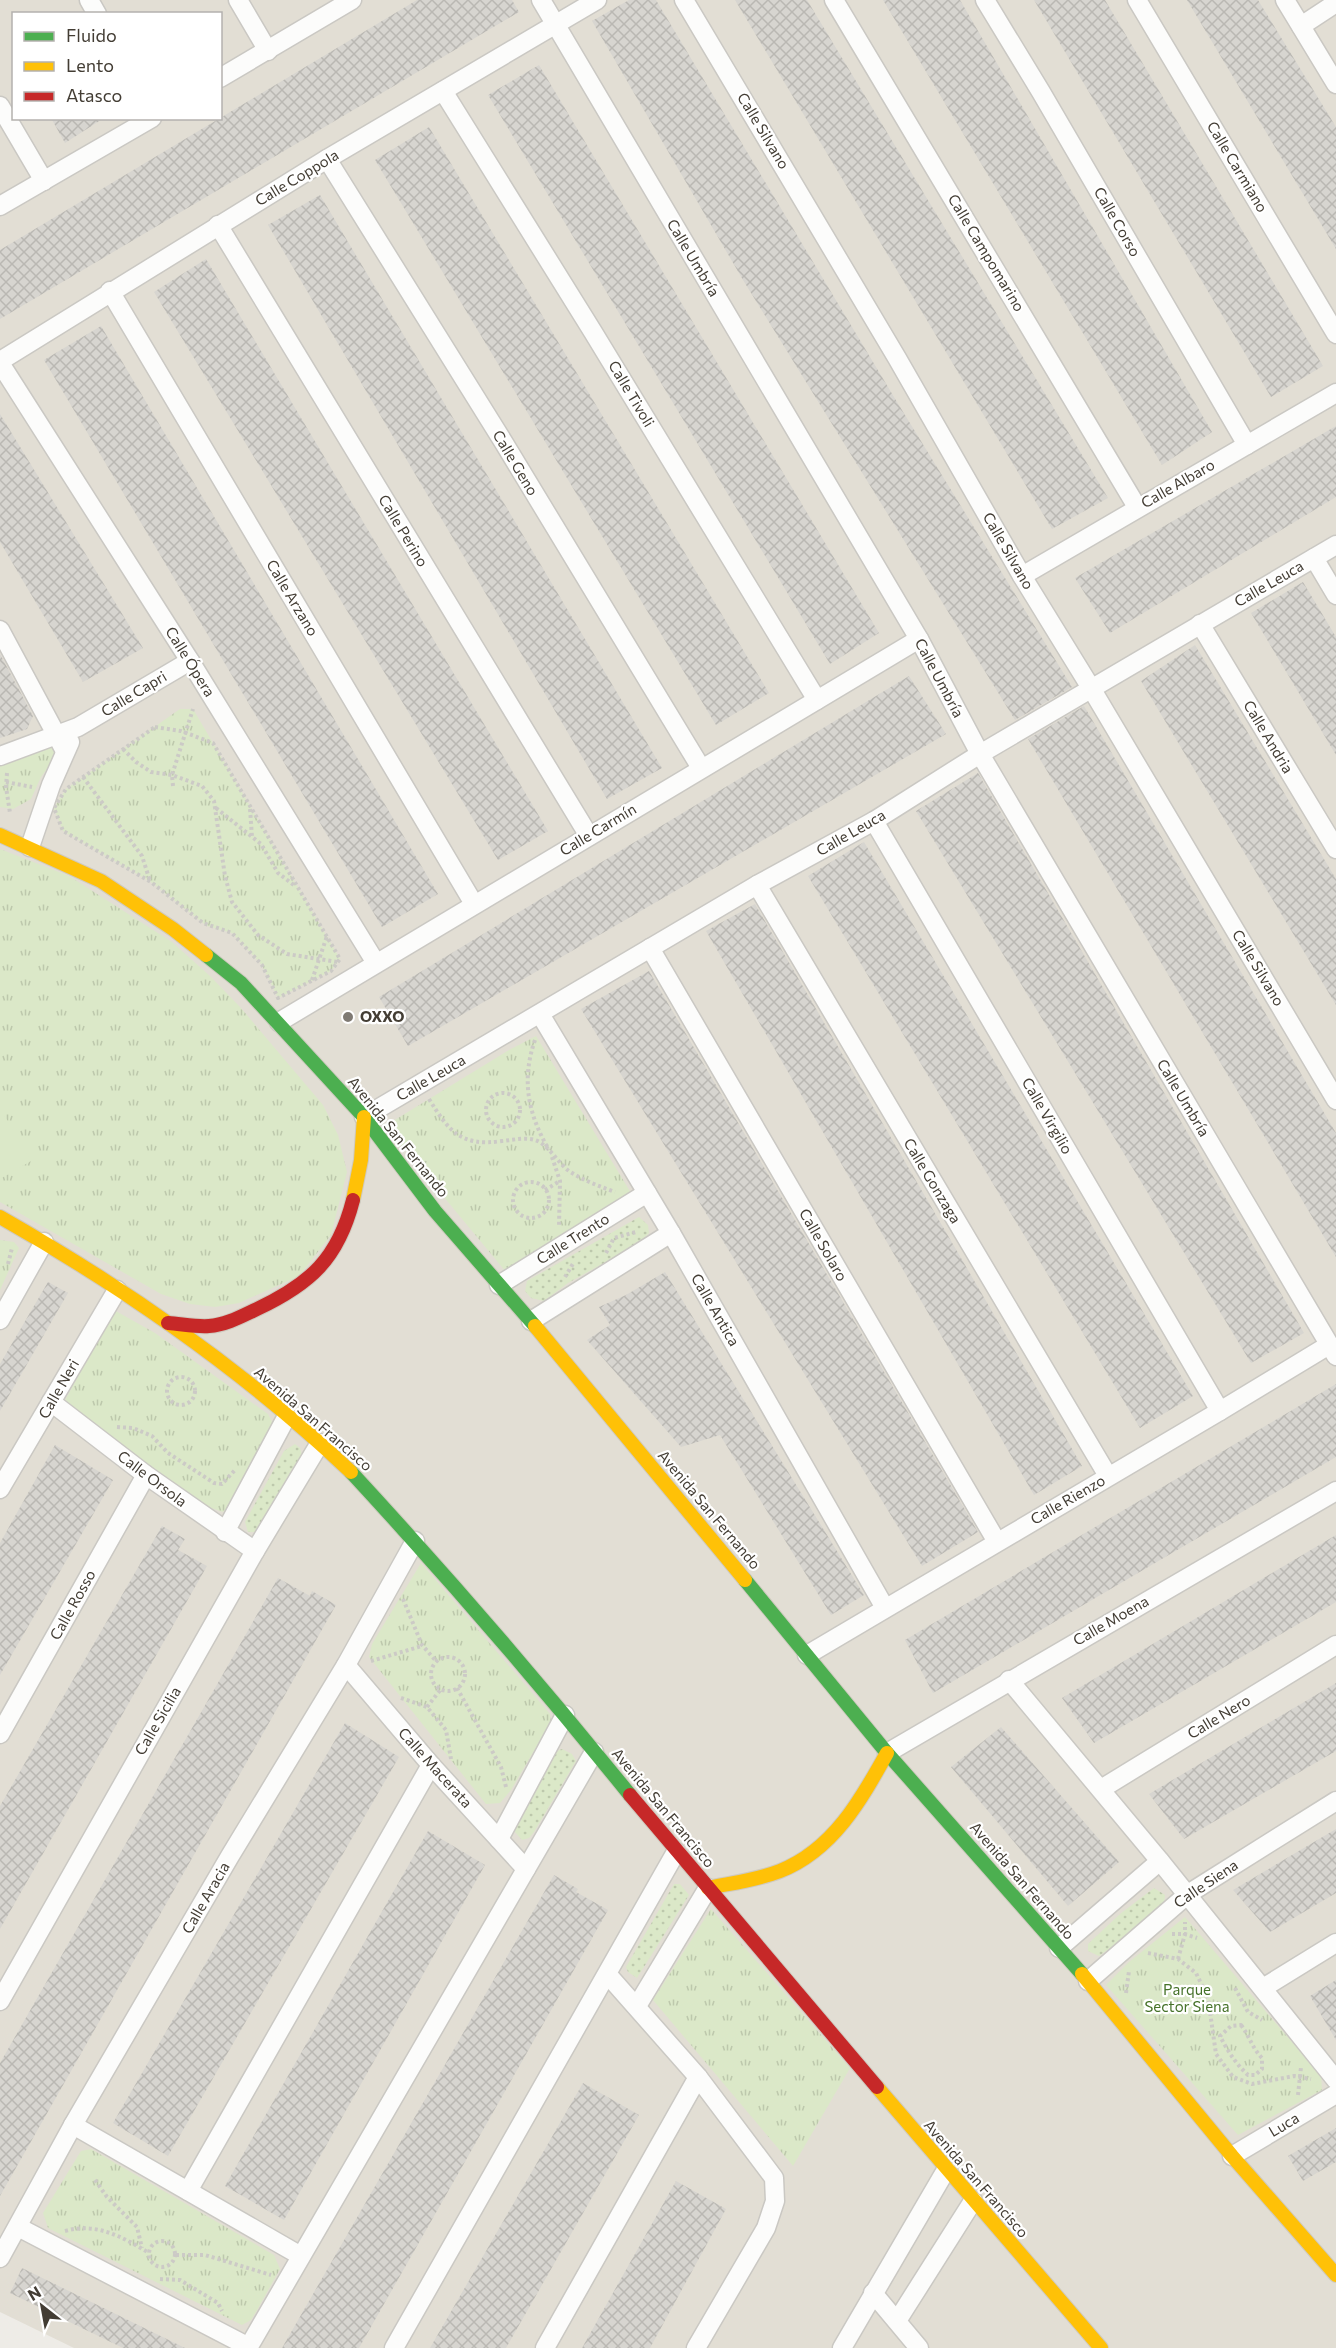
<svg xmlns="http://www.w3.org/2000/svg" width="1336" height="2348" viewBox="0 0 1336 2348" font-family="Commissioner,sans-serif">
<defs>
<pattern id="grass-dots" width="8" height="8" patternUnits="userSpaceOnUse" patternTransform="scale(1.5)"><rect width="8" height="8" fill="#dbe8c8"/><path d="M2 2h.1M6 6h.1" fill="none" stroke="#bdc8ac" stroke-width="1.8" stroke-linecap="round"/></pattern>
<pattern id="park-tufts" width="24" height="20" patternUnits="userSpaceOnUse" patternTransform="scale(1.5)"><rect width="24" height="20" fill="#dbe8c8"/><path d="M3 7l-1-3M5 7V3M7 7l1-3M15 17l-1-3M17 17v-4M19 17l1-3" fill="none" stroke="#bdc8ac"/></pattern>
<pattern id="building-cross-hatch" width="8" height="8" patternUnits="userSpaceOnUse" patternTransform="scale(1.5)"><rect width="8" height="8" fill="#d7d5d0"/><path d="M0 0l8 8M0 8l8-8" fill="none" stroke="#bab8b3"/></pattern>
</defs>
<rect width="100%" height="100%" fill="#eeece7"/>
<!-- residential -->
<path fill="#e2ded4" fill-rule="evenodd" d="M0 0H1336V2348H74L0 2312ZM14 14H220V118H14Z"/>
<!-- grass -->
<g fill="url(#grass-dots)">
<path d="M639 1217 648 1225 649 1233 640 1243 568 1283 544 1301 531 1298 525 1291 527 1281Z"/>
<path d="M295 1444 300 1448 303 1459 257 1532H248L245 1522 284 1451Z"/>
<path d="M562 1749 572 1754 576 1761 534 1832 529 1838 522 1840 515 1832V1826L557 1751Z"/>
<path d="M674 1884H680L689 1895 637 1978 628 1972 626 1967Z"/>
<path d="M1154 1888 1165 1895 1164 1904 1134 1931 1099 1956 1088 1951V1944L1120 1914Z"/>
</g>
<!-- park -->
<g fill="url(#park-tufts)">
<path d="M180 709H193L340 959 331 971 278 998 262 965 232 933 207 926 151 882 63 831 54 808 66 789Z"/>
<path d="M49 742 58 754 41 777 31 799 13 809 0 807V765Z"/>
<path d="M0 849 69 876 172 942 210 976 241 1008 323 1105 338 1135 347 1172 331 1235 299 1276 239 1303 215 1307 190 1304 161 1294 0 1202Z"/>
<path d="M536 1036 631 1193 559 1241 529 1256 506 1272 385 1126 509 1050Z"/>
<path d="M0 1240 14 1242 19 1248 0 1290Z"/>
<path d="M114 1310 155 1333 268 1414 273 1424 231 1504 223 1512 205 1506 64 1402Z"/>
<path d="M421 1563 550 1714 551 1722 511 1790 500 1803 486 1804 369 1657 372 1644Z"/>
<path d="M711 1909 850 2068 793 2166 653 2000Z"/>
<path d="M1185 1917 1321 2076 1322 2090 1238 2135 1106 1985 1129 1962Z"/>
<path d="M91 2149 274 2255 280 2269 256 2312 251 2320 242 2325 48 2228 43 2213 81 2151Z"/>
</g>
<!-- garden -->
<path fill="#dbe8c8" d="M0 1108 31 1161 0 1179Z"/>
<!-- building -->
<g fill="url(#building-cross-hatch)">
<path d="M417 0H512L519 12 0 319V250Z"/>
<path d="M629 0H656L897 402 1072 687 1015 720 743 280 592 21Z"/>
<path d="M735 0H807L1108 498 1052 529Z"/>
<path d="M883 0H960L1212 432 1162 465Z"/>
<path d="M1034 0H1105L1323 366 1271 397Z"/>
<path d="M1187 0H1258L1336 127V249Z"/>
<path d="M539 65 879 633 830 664 488 95Z"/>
<path d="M51 118H104L65 143Z"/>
<path d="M429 127 769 693 716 725 375 160Z"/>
<path d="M320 195 662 768 607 799 268 225Z"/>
<path d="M206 259 548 831 498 860 154 292Z"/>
<path d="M101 326 438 894 382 927 44 360Z"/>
<path d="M0 414 143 648 83 682 0 542Z"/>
<path d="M1336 426V497L1110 633 1075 578Z"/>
<path d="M1303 582 1336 637V755L1251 613Z"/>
<path d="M1195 645 1336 879V1005L1141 681Z"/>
<path d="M0 654 33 716 27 729 0 738Z"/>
<path d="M909 676 946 734 408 1046 379 997Z"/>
<path d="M1084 706 1336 1133V1257L1028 739Z"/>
<path d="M978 773 1304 1333 1251 1363 916 811Z"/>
<path d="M864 842 1193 1396 1140 1428 808 876Z"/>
<path d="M755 904 1082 1466 1034 1495 706 931Z"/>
<path d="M649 971 978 1532 922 1566 581 1009Z"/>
<path d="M665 1272 864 1595 831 1615 720 1435 681 1447 587 1340 610 1325 599 1307 626 1295Z"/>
<path d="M48 1282 68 1293 0 1411V1364Z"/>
<path d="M1336 1384V1457L933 1693 905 1640Z"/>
<path d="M55 1445 113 1480 0 1675V1543Z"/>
<path d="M162 1526 185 1539 178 1550 207 1566 0 1929V1806Z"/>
<path d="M1336 1535V1602L1094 1743 1062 1698Z"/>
<path d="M278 1578 310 1596 312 1591 336 1605 0 2196V2063Z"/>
<path d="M1336 1683V1751L1184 1839 1149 1794Z"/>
<path d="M345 1723 399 1757 168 2156 113 2123Z"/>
<path d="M1001 1727 1119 1862 1068 1906 951 1767Z"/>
<path d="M1336 1829V1893L1270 1932 1233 1890Z"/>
<path d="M428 1831 485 1865 284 2220 225 2186Z"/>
<path d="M554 1875 578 1889 576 1892 608 1910 359 2348H282Z"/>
<path d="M1336 1980V2040L1310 1996Z"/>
<path d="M583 2083 639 2115 506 2348H430Z"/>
<path d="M1336 2128V2162L1303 2181 1288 2156Z"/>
<path d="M676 2181 726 2209 650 2348H582Z"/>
<path d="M22 2268 185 2348H123L10 2293Z"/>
</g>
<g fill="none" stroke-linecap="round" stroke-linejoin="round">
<defs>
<g id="street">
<path d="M89 0 97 14"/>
<path d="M238 0 268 51"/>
<path d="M541 0 919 639 980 754 1336 1356"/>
<path d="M684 0 897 358 1022 576 1091 688 1336 1100"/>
<path d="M834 0 1137 507"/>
<path d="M985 0 1041 92 1247 445"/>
<path d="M1137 0 1336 334"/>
<path d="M1285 0 1336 84"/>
<path d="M1301 26 1336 3"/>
<path d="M220 78 352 0"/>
<path d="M443 91 593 332 817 700"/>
<path d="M0 106 44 181"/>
<path d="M327 159 504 443 701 768"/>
<path d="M0 206 152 118"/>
<path d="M218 225 589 836"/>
<path d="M110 291 474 904"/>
<path d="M0 361 327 159 597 0"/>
<path d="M0 363 190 661 376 963"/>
<path d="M1314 558 1336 595"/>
<path d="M1022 576 1336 393"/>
<path d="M1200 624 1336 849"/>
<path d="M0 630 65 751"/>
<path d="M0 756 78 727 190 661"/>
<path d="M874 821 1220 1411"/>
<path d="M30 847 51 785 70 742"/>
<path d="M757 885 1108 1476"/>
<path d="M650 948 997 1542"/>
<path d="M540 1014 671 1233 885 1608"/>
<path d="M279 1022 919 639"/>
<path d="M364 1117 757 885 874 821 980 754 1336 545"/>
<path d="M499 1285 647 1193"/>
<path d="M0 1320 44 1242"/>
<path d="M531 1321 671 1233"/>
<path d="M51 1402 146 1475 255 1551"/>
<path d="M0 1489 117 1290"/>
<path d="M225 1532 287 1416"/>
<path d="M807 1655 1220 1411 1329 1345"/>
<path d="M346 1665 431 1765 526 1869"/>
<path d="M1009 1680 1160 1861 1336 2080"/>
<path d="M0 1734 146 1475"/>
<path d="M887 1753 1336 1491"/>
<path d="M1101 1789 1336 1645"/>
<path d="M499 1839 565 1715"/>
<path d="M1059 1948 1160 1861"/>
<path d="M608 1975 698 2077 774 2178 775 2201 766 2228 696 2348"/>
<path d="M1088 1981 1188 1894 1336 1801"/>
<path d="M1263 1988 1336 1943"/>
<path d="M0 2001 255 1551 320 1443"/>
<path d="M637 2006 708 1888"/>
<path d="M73 2125 301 2256"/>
<path d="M1232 2156 1336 2094"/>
<path d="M188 2191 431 1765"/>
<path d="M18 2227 249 2347"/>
<path d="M0 2258 73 2125 230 1856 346 1665 415 1541"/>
<path d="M873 2293 919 2348"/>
<path d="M897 2321 973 2201"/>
<path d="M248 2348 594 1752"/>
<path d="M394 2348 676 1852"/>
<path d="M545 2348 698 2077"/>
<path d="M842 2348 946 2170"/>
</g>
<g id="fast">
<path d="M206 955 241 983 364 1117 435 1211 535 1326"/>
<path d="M351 1472C448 1577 541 1685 630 1795"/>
<path d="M745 1580 887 1753 1082 1974"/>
</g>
<g id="slow">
<path d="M0 835 101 881 173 929 206 955"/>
<path d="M353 1200 361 1160 364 1117"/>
<path d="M0 1217C125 1288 247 1373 351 1472"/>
<path d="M535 1326 745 1580"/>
<path d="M708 1888C732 1883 757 1880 780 1871 833 1850 861 1800 887 1753"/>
<path d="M1082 1974 1232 2156 1336 2275"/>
<path d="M877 2087 1101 2348"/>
</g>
<g id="jam">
<path d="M168 1323C182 1324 196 1327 209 1326 226 1325 242 1316 257 1309 310 1284 338 1259 353 1200"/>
<path d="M630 1795 877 2087"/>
</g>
</defs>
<!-- street casing -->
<use href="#street" stroke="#cac8c3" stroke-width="21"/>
<!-- fast casing -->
<use href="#fast" stroke="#cfcabf" stroke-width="16"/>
<!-- slow casing -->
<use href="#slow" stroke="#cfcabf" stroke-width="16"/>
<!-- jam casing -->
<use href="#jam" stroke="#cfcabf" stroke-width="16"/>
<!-- path -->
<g stroke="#cccac6" stroke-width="4" stroke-dasharray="3 3" stroke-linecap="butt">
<path d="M155 727 181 731 213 743 340 959 331 971 278 998 262 965 232 933 203 923 151 882 63 831 54 808 66 789Z"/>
<path d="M123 749 136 762 151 772 172 775 202 786 214 801 225 876 232 902 258 935 287 954 338 962"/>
<path d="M7 773 6 787 10 813"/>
<path d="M83 777 142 856 150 881"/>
<path d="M6 782 32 787"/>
<path d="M173 786 172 775 193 709"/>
<path d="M216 808 261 844 278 873 295 886"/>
<path d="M250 809 252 837"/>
<path d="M312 980 327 936"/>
<path d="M535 1040C521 1080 528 1114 549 1150"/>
<circle cx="503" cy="1110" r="17"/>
<path d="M429 1099C449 1131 460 1147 502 1141 513 1140 524 1137 535 1140 548 1144 558 1163 569 1171 584 1181 599 1186 615 1192"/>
<path d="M552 1157 560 1181 559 1226"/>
<circle cx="531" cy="1200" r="18"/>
<path d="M545 1190 560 1181"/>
<path d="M606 1253 614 1238 636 1232"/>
<path d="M8 1264 12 1248"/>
<path d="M565 1277 574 1262"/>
<circle cx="181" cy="1391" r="14"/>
<path d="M117 1427 133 1428 152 1436 168 1453 214 1483 222 1484 235 1470"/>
<path d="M403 1599 422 1645 436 1661"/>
<circle cx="448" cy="1674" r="17"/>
<path d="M371 1661 422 1646"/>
<path d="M457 1688 501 1767 506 1787"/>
<path d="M401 1698 427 1707 446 1730 451 1759"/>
<path d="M427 1707 441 1689"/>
<path d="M1172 1934H1185L1197 1938"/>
<path d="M1148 1953 1178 1959 1196 1973 1208 1998 1216 2054 1233 2077 1252 2084 1294 2076 1311 2079"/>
<path d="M1178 1959 1185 1934V1922"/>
<path d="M1235 1988 1248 2012 1262 2020"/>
<path d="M1126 1993 1129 1971"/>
<path d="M1241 2025C1250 2037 1251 2046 1262 2058V2069L1255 2075H1248C1236 2064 1227 2050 1220 2036L1231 2026Z"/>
<path d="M1298 2095 1301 2067"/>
<path d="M95 2180 107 2197 137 2227 142 2248"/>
<path d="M65 2231C96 2222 123 2237 149 2253"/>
<circle cx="162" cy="2254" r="13"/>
<path d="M176 2255H205L271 2275"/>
<path d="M160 2279 180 2280 218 2303 222 2311"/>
</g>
<!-- street -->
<use href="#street" stroke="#fcfcfb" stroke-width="18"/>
<!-- fast -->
<use href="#fast" stroke="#4caf50" stroke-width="14"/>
<!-- slow -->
<use href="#slow" stroke="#ffc107" stroke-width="14"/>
<!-- jam -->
<use href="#jam" stroke="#c62828" stroke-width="14"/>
</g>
<!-- markers -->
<circle fill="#7f7a73" stroke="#fff" stroke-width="2" cx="348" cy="1017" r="6"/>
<g text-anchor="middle" stroke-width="4.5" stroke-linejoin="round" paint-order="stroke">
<!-- street labels -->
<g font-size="15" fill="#433d34" stroke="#fff">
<text transform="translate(763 131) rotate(59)" y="5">Calle Silvano</text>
<text transform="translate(1237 167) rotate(59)" y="5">Calle Carmiano</text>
<text transform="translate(297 178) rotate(-31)" y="5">Calle Coppola</text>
<text transform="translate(1117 222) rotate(60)" y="5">Calle Corso</text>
<text transform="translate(986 253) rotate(59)" y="5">Calle Campomarino</text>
<text transform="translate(693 258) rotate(59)" y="5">Calle Umbría</text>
<text transform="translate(631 394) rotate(59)" y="5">Calle Tivoli</text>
<text transform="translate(515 463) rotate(59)" y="5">Calle Geno</text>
<text transform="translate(1178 484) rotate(-30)" y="5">Calle Albaro</text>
<text transform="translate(403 531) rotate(59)" y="5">Calle Perino</text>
<text transform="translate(1008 551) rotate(60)" y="5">Calle Silvano</text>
<text transform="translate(1269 584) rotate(-30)" y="5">Calle Leuca</text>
<text transform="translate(292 598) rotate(59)" y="5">Calle Arzano</text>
<text transform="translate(190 662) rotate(58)" y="5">Calle Ópera</text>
<text transform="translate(939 678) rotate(62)" y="5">Calle Umbría</text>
<text transform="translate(134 694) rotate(-31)" y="5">Calle Capri</text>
<text transform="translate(1268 737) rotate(59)" y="5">Calle Andria</text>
<text transform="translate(598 830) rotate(-31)" y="5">Calle Carmín</text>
<text transform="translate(851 833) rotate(-30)" y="5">Calle Leuca</text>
<text transform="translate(1258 968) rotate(59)" y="5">Calle Silvano</text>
<text transform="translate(431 1078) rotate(-30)" y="5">Calle Leuca</text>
<text transform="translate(1183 1098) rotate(59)" y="5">Calle Umbría</text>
<text transform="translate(1047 1116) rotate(60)" y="5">Calle Virgilio</text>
<text transform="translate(398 1137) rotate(51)" y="5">Avenida San Fernando</text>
<text transform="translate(932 1181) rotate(59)" y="5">Calle Gonzaga</text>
<text transform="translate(573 1239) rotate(-32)" y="5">Calle Trento</text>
<text transform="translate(823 1245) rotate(60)" y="5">Calle Solaro</text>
<text transform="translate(715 1310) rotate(60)" y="5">Calle Antica</text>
<text transform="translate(59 1389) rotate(-60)" y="5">Calle Neri</text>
<text transform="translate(313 1419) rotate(41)" y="5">Avenida San Francisco</text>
<text transform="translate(152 1479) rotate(37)" y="5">Calle Orsola</text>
<text transform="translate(1068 1500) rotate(-30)" y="5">Calle Rienzo</text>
<text transform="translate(709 1510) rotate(50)" y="5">Avenida San Fernando</text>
<text transform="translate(73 1605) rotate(-61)" y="5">Calle Rosso</text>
<text transform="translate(1111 1621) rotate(-30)" y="5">Calle Moena</text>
<text transform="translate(1219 1717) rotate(-31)" y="5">Calle Nero</text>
<text transform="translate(158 1721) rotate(-60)" y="5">Calle Sicilia</text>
<text transform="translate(435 1768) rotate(48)" y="5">Calle Macerata</text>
<text transform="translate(663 1808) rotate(50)" y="5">Avenida San Francisco</text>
<text transform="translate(1022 1881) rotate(49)" y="5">Avenida San Fernando</text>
<text transform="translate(1206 1884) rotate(-34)" y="5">Calle Siena</text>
<text transform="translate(206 1898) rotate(-60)" y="5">Calle Aracia</text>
<text transform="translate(1284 2125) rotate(-31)" y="5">Luca</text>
<text transform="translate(976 2179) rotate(49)" y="5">Avenida San Francisco</text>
</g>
<!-- poi labels -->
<g font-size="15" font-weight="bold" fill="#433d34" stroke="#fff" text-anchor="start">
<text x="360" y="1022">OXXO</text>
</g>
<!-- park labels -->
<g font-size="15" fill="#46722a" stroke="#fff">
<text x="1187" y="1995">Parque<tspan x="1187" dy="17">Sector Siena</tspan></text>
</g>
</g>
<!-- legend -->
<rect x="12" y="12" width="210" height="108" fill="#ffffff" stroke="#b4b1ae" stroke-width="1.5"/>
<rect x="24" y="32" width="30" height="9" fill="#4caf50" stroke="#b4b1ae" stroke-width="1.5"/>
<text x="66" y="42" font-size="18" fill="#433d34">Fluido</text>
<rect x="24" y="62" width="30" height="9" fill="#ffc107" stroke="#b4b1ae" stroke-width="1.5"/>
<text x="66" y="72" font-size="18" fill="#433d34">Lento</text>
<rect x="24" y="92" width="30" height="9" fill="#c62828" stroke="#b4b1ae" stroke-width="1.5"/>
<text x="66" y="102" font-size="18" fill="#433d34">Atasco</text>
<!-- north arrow -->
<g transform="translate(42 2306) rotate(329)" stroke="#ffffff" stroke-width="4.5" paint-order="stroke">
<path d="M0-4.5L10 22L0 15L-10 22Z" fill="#433d34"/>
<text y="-9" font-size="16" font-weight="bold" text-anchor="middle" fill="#433d34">N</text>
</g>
</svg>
